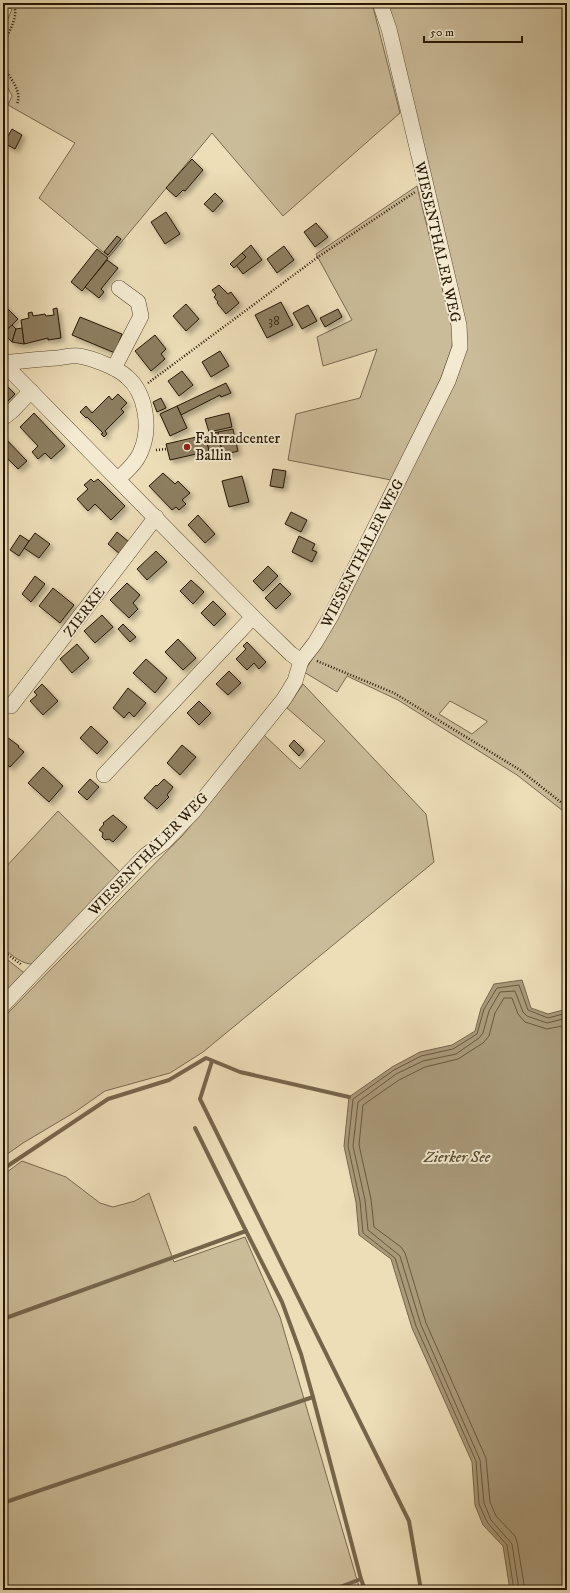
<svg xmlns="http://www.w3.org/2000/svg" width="570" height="1593" viewBox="0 0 570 1593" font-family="'IM FELL DW Pica',serif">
<defs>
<filter id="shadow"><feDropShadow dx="3.5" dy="3.5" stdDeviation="2" flood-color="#0004"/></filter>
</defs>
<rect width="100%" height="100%" fill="#eddeb8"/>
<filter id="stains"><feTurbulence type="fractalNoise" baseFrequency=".005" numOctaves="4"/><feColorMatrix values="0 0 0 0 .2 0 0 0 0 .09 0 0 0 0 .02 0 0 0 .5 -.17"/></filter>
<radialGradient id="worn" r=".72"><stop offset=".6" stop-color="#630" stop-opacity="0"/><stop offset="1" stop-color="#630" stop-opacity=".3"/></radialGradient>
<!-- green -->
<g fill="#cbbc99" stroke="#78694e" fill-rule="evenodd">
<path d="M3 3H372L400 113 283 216 212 133 109 257 39 198 75 143 8 105 12 96 3 78V31L12 9 3 6Z"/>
<path d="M385 3H567V814L517 775 398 700 347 676 337 692 304 672 316 653 464 352ZM450 701 487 721V722L472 734 439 714Z"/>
<path d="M417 186 453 332 452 347 441 378 391 480 288 460 296 414 360 398 377 349 323 366 317 337 352 320 316 254Z"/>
<path d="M303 684 426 814 434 862 203 1052 170 1073 105 1091 75 1112 23 1143 3 1157V1018L183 835 264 735 300 769 325 741 287 708Z"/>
<path d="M58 811 120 872 34 964C22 965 12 955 3 948V870Z"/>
<path d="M3 956 23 972 30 975 3 1003Z"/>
<path d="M22 1161 66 1177 100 1203 113 1207 135 1201 149 1193 174 1262 245 1237 280 1317 360 1590H3V1175Z"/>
</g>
<!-- water -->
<path fill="#a99a7a" stroke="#75654a" d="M522 980 531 1008 548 1014 567 1009V1590H510L503 1546 483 1525 475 1505 472 1462 412 1328 391 1259 359 1235 356 1202 344 1146 349 1097 392 1067 420 1052 452 1045 475 1031 481 1008 494 984Z"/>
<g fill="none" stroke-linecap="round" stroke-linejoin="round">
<!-- shore -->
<g stroke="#68583e" stroke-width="1">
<path d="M514 1590 507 1545 487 1522 479 1504 476 1461 416 1326 395 1258 363 1233 360 1201 348 1146 353 1099 394 1070 421 1056 453 1049 477 1034 484 1009 497 988 519 985 528 1010 548 1018 567 1013"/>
<path d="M519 1590 512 1544 491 1520 484 1503 480 1460 421 1325 400 1256 368 1230 365 1200 353 1146 358 1102 396 1074 423 1061 456 1054 479 1038 483 1033 489 1011 500 992 515 991 523 1012 527 1016 547 1023 567 1018"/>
<path d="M525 1590 517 1542 515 1536 496 1516 490 1502 486 1458 426 1323 405 1253 401 1247 374 1227 371 1199 359 1145 363 1105 399 1080 425 1067 458 1059 483 1043 489 1036 495 1013 504 998H512L518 1014 525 1022 547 1029 567 1025"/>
</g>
<!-- stream -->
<g stroke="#75654a" stroke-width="4">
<path d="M212 1061 200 1099 409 1521 421 1590"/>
<path d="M195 1128 246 1231"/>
<path d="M3 1169 108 1099 169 1080 206 1058 240 1072 349 1097"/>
<path d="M3 1319 246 1231 282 1302 301 1354 313 1397"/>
<path d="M3 1503 313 1397 361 1579"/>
<path d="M332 1590 361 1579 365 1590"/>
</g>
</g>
<!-- building -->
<g fill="#8d7e61" stroke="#261602" filter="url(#shadow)">
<path d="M12 129 22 135 15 149 4 143Z"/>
<path d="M192 159 203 170 185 191 183 190 176 197 166 188Z"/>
<path d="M215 193 223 201 213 212 204 204Z"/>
<path d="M166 212 180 234 165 244 151 222Z"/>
<path d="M316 223 328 237 315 247 304 232Z"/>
<path d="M117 236 121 239 108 255 104 252Z"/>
<path d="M251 245 262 260 243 274 236 265 246 257 242 253Z"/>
<path d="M284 246 294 260 277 273 267 259Z"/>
<path d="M97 249 108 258 82 291 71 282Z"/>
<path d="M242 253 246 257 234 268 230 264Z"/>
<path d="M107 260 118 268 101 289 104 292 99 298 85 287Z"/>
<path d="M219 285 228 294 231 292 239 303 226 314 217 303 218 302 214 297 216 295 212 290Z"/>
<path d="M281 302 293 325 267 338 255 315Z"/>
<path d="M3 304 18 319 3 334Z"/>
<path d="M186 304 199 319 186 331 173 316Z"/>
<path d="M308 305 317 321 302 329 293 313Z"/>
<path d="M57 308 61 338 48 340V338L24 344 21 320 29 318 28 313 32 312 33 316 45 314 46 316 54 315 53 309Z"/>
<path d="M338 309 342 317 325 327 320 318Z"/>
<path d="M80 317 122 334 115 353 72 335Z"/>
<path d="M12 325 16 329 12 342 3 333Z"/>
<path d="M22 328 24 344 12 342 16 329Z"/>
<path d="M155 335 166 349 161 354 165 359 151 371 135 351Z"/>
<path d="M220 351 229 366 211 377 202 362Z"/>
<path d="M182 371 193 385 179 396 168 381Z"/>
<path d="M3 382 15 394 3 406Z"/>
<path d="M226 383 231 393 221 397 220 395 181 415 177 406Z"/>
<path d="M118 394 127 403 121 409 124 412 105 431 107 434 104 437 101 434 103 433 87 417 86 418 80 412 86 406 92 413 109 396 112 400Z"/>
<path d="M161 398 166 408 157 412 153 402Z"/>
<path d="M177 406 187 428 170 436 160 414Z"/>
<path d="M34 413 65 446 51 459 45 453 38 459 32 452 38 446 20 427Z"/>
<path d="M229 413 232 427 209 432 205 419Z"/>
<path d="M233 429 238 451 223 455 218 432Z"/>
<path d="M218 432 221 448 209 451 205 435Z"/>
<path d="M205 435 209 451 170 460 166 444Z"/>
<path d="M3 436 27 461 18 469 3 454Z"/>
<path d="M273 469 286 471 283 488 270 486Z"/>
<path d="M163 473 175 484 178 481 190 493 182 500 186 504 179 510 176 507 172 510 149 486Z"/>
<path d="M242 476 249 502 229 507 222 481Z"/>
<path d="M91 479 94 482 98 479 125 506 111 520 95 504 88 511 77 499 88 489 84 485Z"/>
<path d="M291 512 307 520 301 532 285 524Z"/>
<path d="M198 515 215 534 205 543 188 525Z"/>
<path d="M117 532 129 542 120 554 108 544Z"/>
<path d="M35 533 50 544 39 558 24 548Z"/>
<path d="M20 535 29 541 19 556 10 550Z"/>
<path d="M299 536 315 544 312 550 317 552 312 562 292 552Z"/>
<path d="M156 551 167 562 147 580 137 569Z"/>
<path d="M268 566 278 576 263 591 253 581Z"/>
<path d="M35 576 45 584 31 602 22 594Z"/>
<path d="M191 580 204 592 193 604 180 591Z"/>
<path d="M127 583 140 595 133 603 138 609 129 618 110 600Z"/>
<path d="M280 583 291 594 276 609 265 598Z"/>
<path d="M53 588 74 605 60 623 39 606Z"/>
<path d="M213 601 226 614 214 626 201 613Z"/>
<path d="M102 615 113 627 95 643 84 631Z"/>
<path d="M123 624 136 637 130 642 118 629Z"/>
<path d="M178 639 196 658 183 670 165 652Z"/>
<path d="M247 642 266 662 259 669 254 663 247 670 236 659 246 649 243 646Z"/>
<path d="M77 644 89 658 72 673 60 659Z"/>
<path d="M146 659 167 678 155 693 133 673Z"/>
<path d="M229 671 241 683 228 695 216 684Z"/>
<path d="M42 684 58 701 43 715 30 701 37 695 34 692Z"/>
<path d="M128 688 146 703 134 717 129 712 124 718 113 708Z"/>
<path d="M199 701 211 713 199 725 187 713Z"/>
<path d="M91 726 108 742 97 754 80 738Z"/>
<path d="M7 737 19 746 18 747 24 752 10 767 5 763 3 766V741Z"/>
<path d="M294 740 304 750 299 756 289 746Z"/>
<path d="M182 745 196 757 180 775 167 763Z"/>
<path d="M43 767 63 786 49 802 28 783Z"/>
<path d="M90 779 99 787 87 800 78 792Z"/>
<path d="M164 779 173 787 167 795 169 797 157 809 144 798 156 785 157 786Z"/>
<path d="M113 815 127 827 113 842 109 839 105 840 102 837 103 833 99 830 104 824 103 823Z"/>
</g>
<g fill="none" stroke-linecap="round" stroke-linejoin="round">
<defs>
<g id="minor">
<path d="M3 363 253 617 291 654 301 661"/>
<path d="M3 363C21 361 40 359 58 358 65 357 73 355 79 356 92 358 118 368 127 377 146 393 151 428 141 451 137 462 127 471 118 479"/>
<path d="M114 368 141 316 138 302 119 288"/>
<path d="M3 418 12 411 31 391"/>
<path d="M11 706 156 517"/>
<path d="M104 775 253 617"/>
<path d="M3 1005 146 855 164 842 193 812 284 699 295 681 301 661 315 643 331 616 448 381 460 347 459 325 389 29 380 3"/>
</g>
</defs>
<!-- minor casing -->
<use href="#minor" stroke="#584830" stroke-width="16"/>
<!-- path -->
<g stroke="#261602" stroke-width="2.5" stroke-dasharray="1 2" stroke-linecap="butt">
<path d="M3 47C6 34 22 15 12 3"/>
<path d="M3 64C8 77 23 90 17 104"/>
<path d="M148 383 318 257 415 192"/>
<path d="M156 450 167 449"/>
<path d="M317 661 394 693 520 770 567 807"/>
<path d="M3 951 22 965"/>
</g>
<!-- minor -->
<use href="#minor" stroke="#f3ead1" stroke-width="15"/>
</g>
<!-- markers -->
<circle fill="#8f2418" stroke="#f3ead1" stroke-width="1.5" cx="187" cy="447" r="4"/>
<g text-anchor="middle" stroke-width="4" stroke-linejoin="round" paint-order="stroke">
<!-- number labels -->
<g font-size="13" fill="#40301a">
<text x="274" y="325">38</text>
</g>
<!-- street labels -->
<g font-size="15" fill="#261602" stroke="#f3ead1">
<text transform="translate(438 242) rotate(77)" y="5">WIESENTHALER WEG</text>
<text transform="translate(362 553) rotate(-63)" y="5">WIESENTHALER WEG</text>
<text transform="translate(84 612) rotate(-53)" y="5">ZIERKE</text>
<text transform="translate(148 854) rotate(-46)" y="5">WIESENTHALER WEG</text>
</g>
<!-- poi labels -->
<g font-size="15" fill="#261602" stroke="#f3ead1" text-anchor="start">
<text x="195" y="443">Fahrradcenter<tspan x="195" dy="17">Ballin</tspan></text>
</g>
<!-- water labels -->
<g font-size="16" font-style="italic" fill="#5a4b32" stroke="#f3ead1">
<text x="457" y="1162">Zierker See</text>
</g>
</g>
<!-- margin -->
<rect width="570" height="1593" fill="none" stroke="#eddeb8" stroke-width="16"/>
<rect x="4" y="4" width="562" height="1585" fill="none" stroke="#261602" stroke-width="2"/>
<rect x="8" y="8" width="554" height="1577" fill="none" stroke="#261602"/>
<!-- scale -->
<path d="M424 36v6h98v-6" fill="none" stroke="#261602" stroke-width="2"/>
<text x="430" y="36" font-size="12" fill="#261602" stroke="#f3ead1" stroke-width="3" paint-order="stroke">50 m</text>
<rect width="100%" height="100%" filter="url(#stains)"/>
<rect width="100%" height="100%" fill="url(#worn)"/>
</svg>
